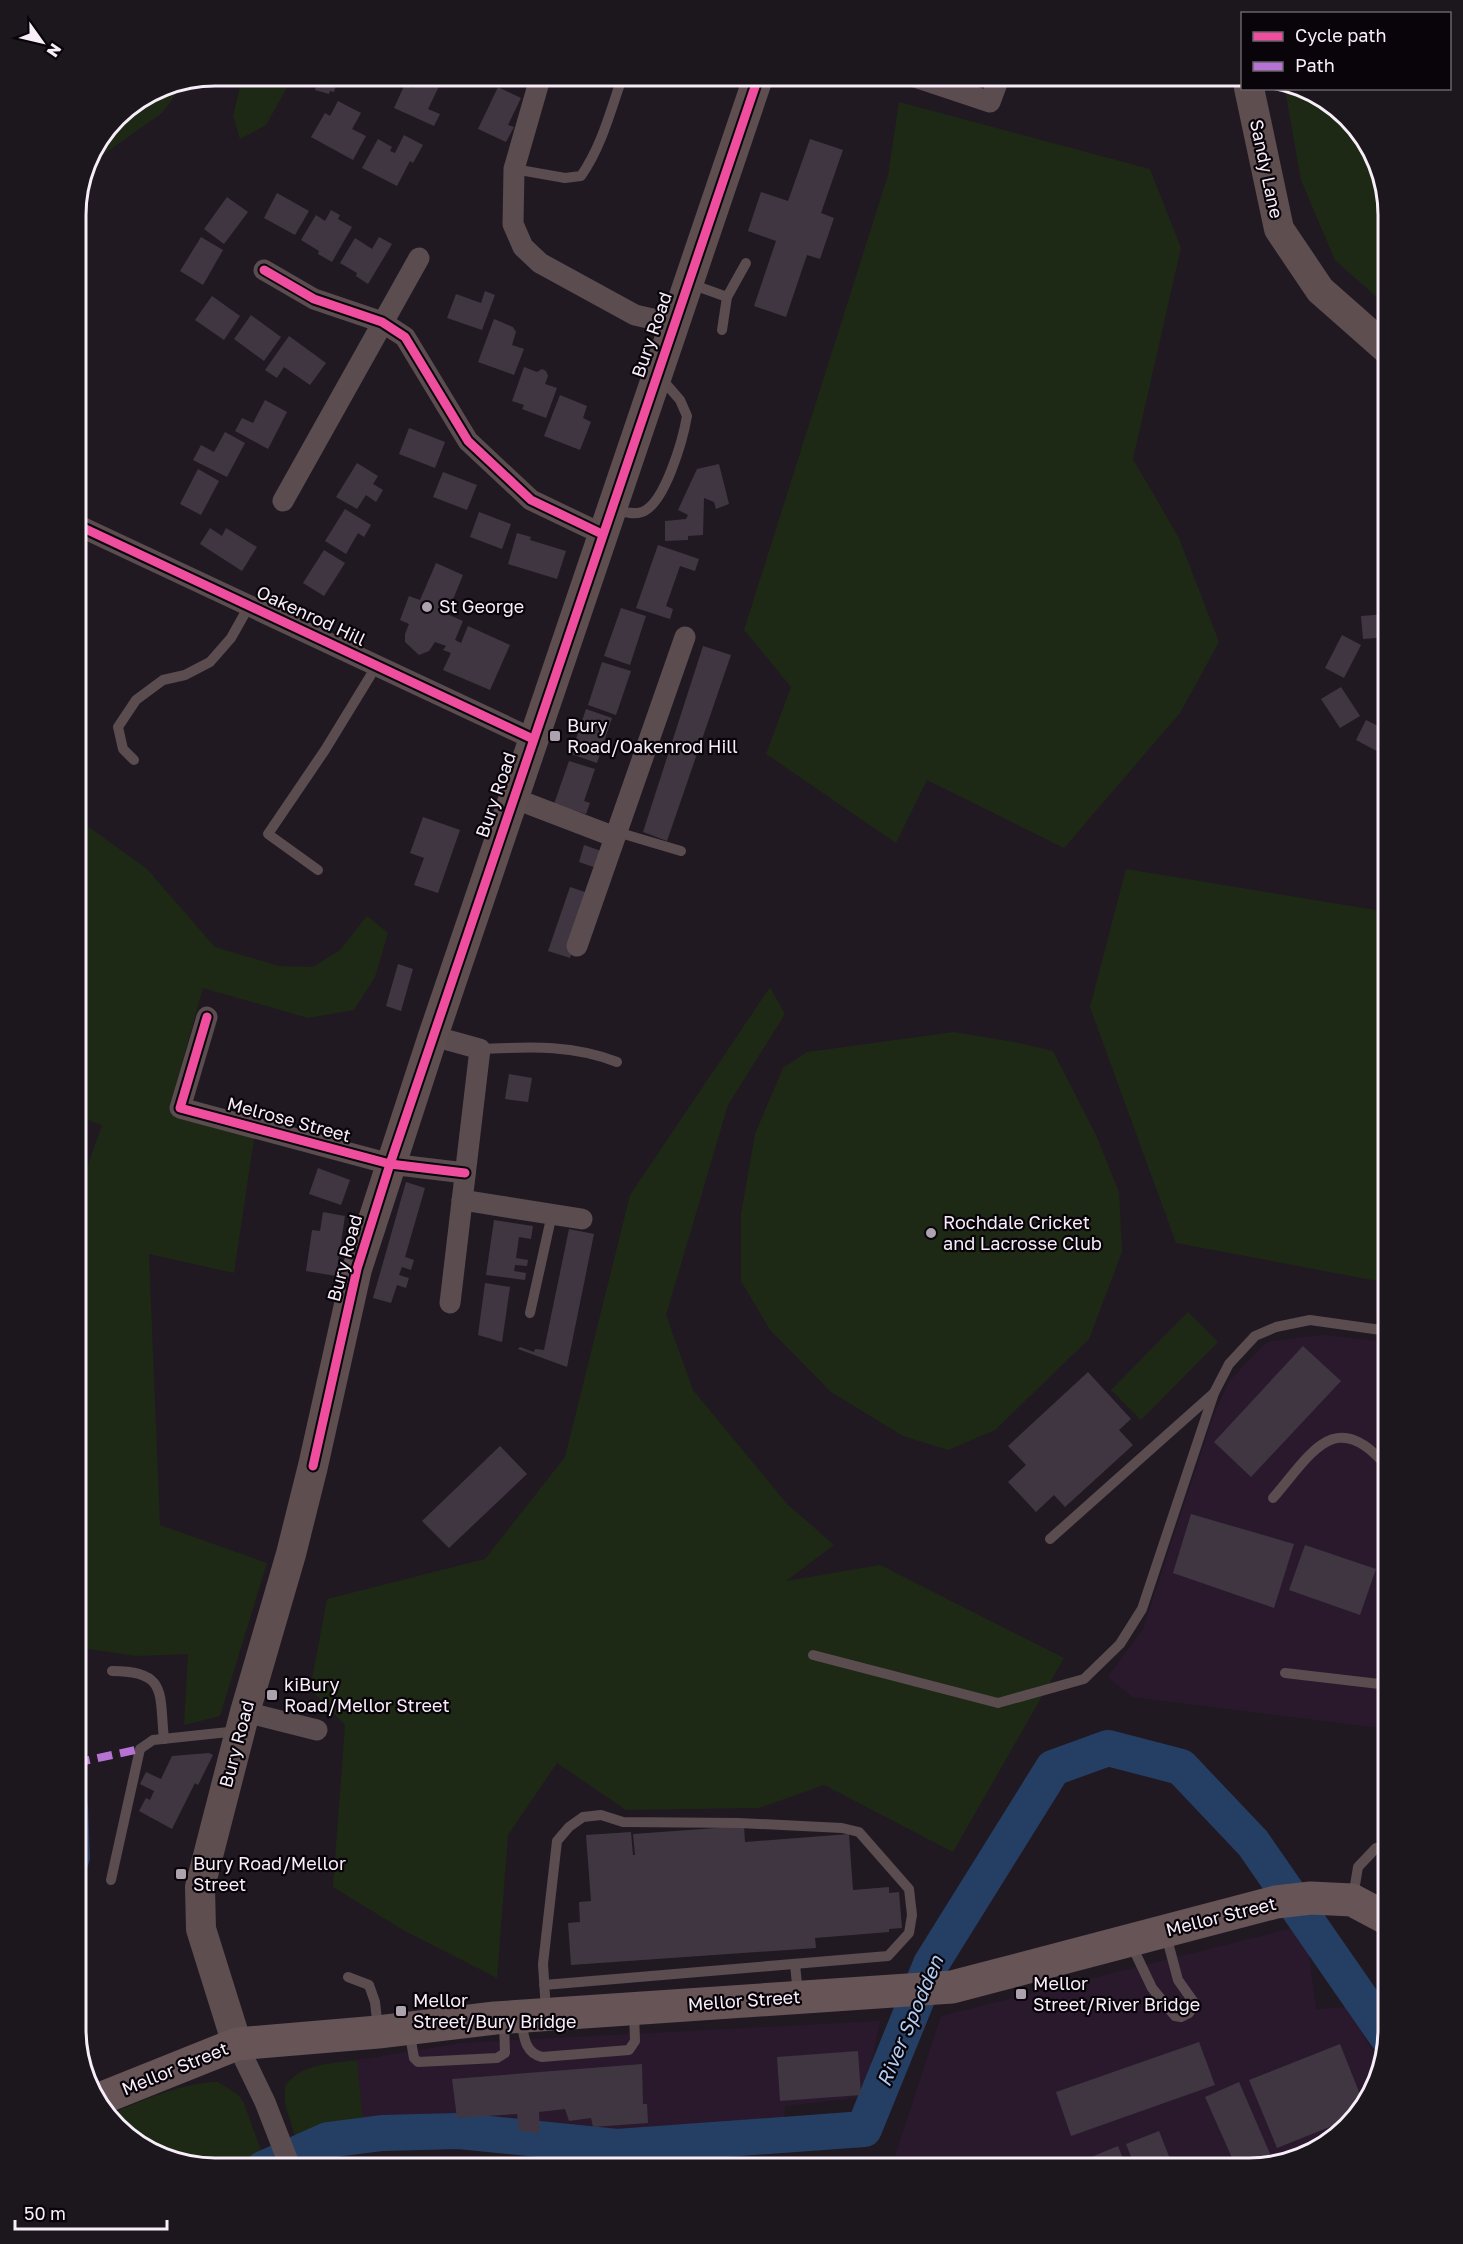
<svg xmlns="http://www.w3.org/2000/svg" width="1463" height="2244" viewBox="0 0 1463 2244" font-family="'Golos Text',sans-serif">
<rect width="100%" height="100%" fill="#201922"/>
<!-- built -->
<g fill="#2a192d">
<path d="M1322 1335 1388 1342V1729L1133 1697 1108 1677 1143 1629 1213 1417 1229 1381 1267 1342Z"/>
<path d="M1305 1925 1316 2009 1348 2007 1378 2061 1365 2107 1310 2154 1248 2169H896L895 2156 941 2016Z"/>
<path d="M880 2021 864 2097 785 2106 784 2124 654 2139 519 2131 456 2121 362 2123 357 2060 461 2043Z"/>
</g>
<!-- green -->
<g fill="#1d2915">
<path d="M243 75H294L266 125 240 139 233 116Z"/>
<path d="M186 81 162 113 94 161 88 160 89 153 116 116 162 86Z"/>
<path d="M1285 89H1297L1326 98 1373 153 1388 215V307L1335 260 1301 180Z"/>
<path d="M899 102 1150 169 1181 248 1133 459 1179 538 1219 642 1180 713 1064 848 927 780 896 843 766 754 791 687 744 630 888 175Z"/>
<path d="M75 817 147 869 215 947 279 966 313 967 340 950 367 916 388 933 375 977 354 1010 308 1018 203 988 169 1109 254 1139 234 1273 149 1254 160 1525 267 1563 220 1716 184 1725 188 1654 136 1656 75 1647V1202L102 1125 75 1116Z"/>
<path d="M1126 869 1388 912V1283L1176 1243 1090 1007Z"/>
<path d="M770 987 785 1014 728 1105 666 1315 693 1390 787 1504 834 1545 786 1581 880 1565 1064 1658 953 1852 824 1785 759 1808 626 1810 557 1763 508 1835 497 1978 403 1930 333 1887 345 1725 310 1689 327 1599 485 1559 565 1457 630 1195Z"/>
<path d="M954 1032 1019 1043 1053 1051 1096 1135 1119 1192 1122 1252 1089 1339 995 1430 948 1450 903 1436 831 1392 770 1330 741 1281V1214L755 1134 783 1068 807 1052Z"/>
<path d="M1188 1312 1218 1342 1141 1420 1111 1390Z"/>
<path d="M357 2060 363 2123 298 2145 285 2104V2086C302 2063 330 2064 357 2060Z"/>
<path d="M218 2082 237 2094 243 2101 262 2153 228 2169H206L137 2146 110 2114C144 2100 180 2083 218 2082Z"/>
</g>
<!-- water -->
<path fill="#253f64" d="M75 1769 78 1770 88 1805 90 1859 75 1908Z"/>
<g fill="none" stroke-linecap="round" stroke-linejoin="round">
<!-- river -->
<path stroke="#253f64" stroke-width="36" d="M263 2169 328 2140 382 2133 459 2131 617 2147 864 2129 931 1964 1053 1768 1108 1748 1181 1767 1253 1843 1386 2035"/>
</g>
<!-- building -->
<g fill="#3f3641">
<path d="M307 75H339L334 92 330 91 329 94 315 90 316 86 304 82Z"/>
<path d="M419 75H426L441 82 428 109 440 114 434 126 394 108 405 84 413 88Z"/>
<path d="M498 87 521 98 508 125 514 127 506 142 478 129Z"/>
<path d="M338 101 361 113 352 129 366 136 353 160 311 137 325 113 330 116Z"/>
<path d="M404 135 423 145 413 163 410 161 397 186 362 168 378 139 392 147 390 151 395 153Z"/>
<path d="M810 139 843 150 821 213 834 218 820 259 807 255 786 317 754 306 776 241 748 231 761 192 788 201Z"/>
<path d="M277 193 309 211 295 235 264 218Z"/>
<path d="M227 197 248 212 224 244 204 229Z"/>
<path d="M331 210 340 215 338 219 352 227 332 262 318 254 319 251 301 240 316 215 325 221Z"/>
<path d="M201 237 223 250 203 285 180 271Z"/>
<path d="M379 237 392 244 368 284 356 276 357 273 340 263 355 238 372 249Z"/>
<path d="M485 291 495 295 482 330 447 318 456 294 481 303Z"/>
<path d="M212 296 240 316 224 340 195 320Z"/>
<path d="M251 315 281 337 264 361 234 339Z"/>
<path d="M494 319 513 327 516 332 512 345 524 349 514 375 478 362Z"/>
<path d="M289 336 326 363 310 385 284 367 277 378 265 370Z"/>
<path d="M524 367 537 372 542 369 546 371 548 376 545 384 557 388 546 418 522 409 524 405 512 401Z"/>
<path d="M560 395 587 406 583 418 591 422 580 450 544 436Z"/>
<path d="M265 400 287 412 268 449 235 431 242 418 253 423Z"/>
<path d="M409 428 445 442 435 468 399 454Z"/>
<path d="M225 432 245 443 227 477 193 460 201 445 214 452Z"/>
<path d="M357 463 378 476 373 484 383 490 376 502 366 495 357 509 336 497Z"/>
<path d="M719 464 729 504 716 509 714 502 704 498 703 535 688 536V540L665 541V521L686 519 688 515 678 510 697 469Z"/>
<path d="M198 469 219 481 201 515 180 504Z"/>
<path d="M443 472 477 485 467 510 433 497Z"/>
<path d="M345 509 371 525 364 537 358 533 346 554 325 541Z"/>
<path d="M479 512 511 524 502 549 470 537Z"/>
<path d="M210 528 222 536 226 528 257 547 242 571 200 544Z"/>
<path d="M517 533 531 537 530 540 566 551 557 579 508 564Z"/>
<path d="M658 545 699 559 695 571 680 566 666 606 673 609 670 619 636 608Z"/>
<path d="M324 550 345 563 324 596 303 583Z"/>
<path d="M436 563 463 575 447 614 463 621 455 640 461 643 468 626 510 645 490 690 443 670 451 653 443 650 446 646 435 642 429 651 419 655 405 642V634L409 624 400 620 409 596 420 600Z"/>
<path d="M621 608 646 616 630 665 604 656Z"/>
<path d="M1388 614V637L1363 639 1361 616Z"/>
<path d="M1342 635 1361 645 1344 678 1325 668Z"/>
<path d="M703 646 731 655 667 841 643 832Z"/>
<path d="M602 662 631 671 616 715 588 705Z"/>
<path d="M1341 687 1360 716 1340 728 1321 699Z"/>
<path d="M586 709 612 718 597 763 571 754Z"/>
<path d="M1366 720 1388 731V757L1356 740Z"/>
<path d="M569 761 595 769 584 801 590 803 586 814 554 804Z"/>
<path d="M423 817 460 830 438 893 414 885 424 858 410 853Z"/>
<path d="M584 845 607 853 602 870 579 862Z"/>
<path d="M570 887 591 894 570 958 548 951Z"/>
<path d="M398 964 413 969 401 1011 386 1006Z"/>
<path d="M509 1074 532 1078 528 1102 505 1099Z"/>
<path d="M318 1168 350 1180 341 1205 309 1194Z"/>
<path d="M406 1182 425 1188 405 1257 414 1260 411 1270 402 1267 399 1275 409 1278 406 1288 397 1285 391 1303 373 1298Z"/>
<path d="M323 1212 345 1216 336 1276 306 1271 312 1230 320 1231Z"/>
<path d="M494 1220 533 1226 531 1239 519 1237 516 1258 528 1260 527 1266 515 1265 514 1271 526 1273 525 1280 486 1275Z"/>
<path d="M569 1229 594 1234 567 1367 518 1349 520 1347 534 1352 535 1349 544 1350Z"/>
<path d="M485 1283 510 1287 502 1342 478 1335Z"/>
<path d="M1303 1346 1341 1381 1251 1477 1214 1442Z"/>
<path d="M1388 1358V1379H1387L1382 1359Z"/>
<path d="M1088 1372 1131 1419 1119 1430 1133 1445 1065 1507 1054 1495 1036 1512 1008 1482 1026 1465 1008 1446Z"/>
<path d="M500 1446 527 1474 449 1548 422 1521Z"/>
<path d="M1191 1514 1294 1544 1274 1608 1173 1573Z"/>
<path d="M1305 1545 1376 1569 1360 1615 1289 1590Z"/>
<path d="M209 1753 213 1755 198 1785 195 1783 172 1829 139 1811 146 1798 150 1800 154 1791 140 1784 146 1772 161 1779 172 1756Z"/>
<path d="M744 1826 745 1842 849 1834 853 1890 889 1887V1893L899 1892 902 1928 889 1929V1932L815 1938 816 1948 571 1965 568 1923 580 1922 579 1902 591 1901 586 1835 631 1832 633 1855H635L633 1834Z"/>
<path d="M1199 2042 1215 2085 1071 2136 1056 2092Z"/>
<path d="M1340 2044 1365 2107 1352 2118 1277 2148 1249 2080Z"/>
<path d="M858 2051 861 2095 780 2101 777 2057Z"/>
<path d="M642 2064 643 2104H647L648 2123 593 2127 591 2118 569 2121 565 2109 539 2112 540 2133 519 2131 517 2114 457 2118 452 2079Z"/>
<path d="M1239 2082 1274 2163 1248 2169H1237L1205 2097Z"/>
<path d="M1337 2130 1310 2154 1281 2161 1279 2154Z"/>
<path d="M1159 2131 1174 2169H1136L1126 2144Z"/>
<path d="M1118 2146 1127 2169H1082L1079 2162Z"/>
</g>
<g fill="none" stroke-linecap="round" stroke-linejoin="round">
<!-- lane -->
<g stroke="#5a4c4f" stroke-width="10">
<path d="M514 169 565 178 581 176C602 146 611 109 623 75"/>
<path d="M691 284 727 297"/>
<path d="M722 330 727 297 746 263"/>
<path d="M614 510C623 512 633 515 642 512 665 504 683 439 687 416L680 400 660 377"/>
<path d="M134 760 123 749 118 727 136 700 163 680 185 675 210 662 231 638 249 606"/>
<path d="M617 832 681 851"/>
<path d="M318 870 268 834 325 750 377 665"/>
<path d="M480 1049C528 1047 571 1044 617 1062"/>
<path d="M530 1313 552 1214"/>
<path d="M1273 1498C1311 1454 1336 1404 1388 1468"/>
<path d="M1050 1539 1214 1393 1229 1364 1255 1336 1276 1327 1310 1320 1388 1331"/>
<path d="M813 1655 998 1703 1084 1679 1120 1644 1142 1609 1214 1393"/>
<path d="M112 1671C168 1671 159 1693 164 1739"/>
<path d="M1285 1673 1388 1685"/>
<path d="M111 1880 140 1749 153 1740 238 1731"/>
<path d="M1353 1897 1358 1867 1376 1848 1388 1847"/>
<path d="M1131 1944 1152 1988 1175 2016 1181 2017 1189 2013 1195 2004 1178 1980 1166 1935"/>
<path d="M795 1964 798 1995"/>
<path d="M348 1977 369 1985 375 2002 378 2029"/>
<path d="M544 1985 888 1956 909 1933 912 1915 909 1889 859 1832 842 1828 739 1823 623 1822 601 1815 583 1817 569 1827 557 1841 543 1964 546 2011"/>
<path d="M521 2020C524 2035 524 2053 542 2057L629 2050 635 2041 634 2012"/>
<path d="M409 2030 414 2058 418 2062 497 2058 505 2053 504 2020"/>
<path d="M81 2056 100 2095"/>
</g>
<!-- street -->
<g stroke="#5a4c4f" stroke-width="21">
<path d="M541 75 514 169 513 224 523 247 540 263 635 315 674 324"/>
<path d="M909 75 990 102 1000 75"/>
<path d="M264 270 314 299 382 322 405 337 468 441 531 500 602 534"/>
<path d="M283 501 419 258"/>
<path d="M75 524 533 739"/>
<path d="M513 798 615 837"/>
<path d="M577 946 685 637"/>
<path d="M207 1017 180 1108 390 1164 465 1173"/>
<path d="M433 1036 480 1049 450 1303"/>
<path d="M462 1200 582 1219"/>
<path d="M245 1712 317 1730"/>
<path d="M237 2044 265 2102 291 2169"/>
</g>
<!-- secondary -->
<g stroke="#5e4e4f" stroke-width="30">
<path d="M1249 88 1279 229 1320 290 1388 350"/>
<path d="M237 2044 201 1929 200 1887 245 1712 291 1554 313 1466 357 1269 433 1036 759 75"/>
</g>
<!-- primary -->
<path stroke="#675456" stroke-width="33" d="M97 2100 237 2044 378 2032 495 2018 952 1987 1276 1902 1311 1898 1352 1900 1388 1919"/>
<!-- quiet -->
<path stroke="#b673d3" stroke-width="8" stroke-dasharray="15 8" stroke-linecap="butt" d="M75 1763 140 1749"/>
<defs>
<g id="cycleway">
<path d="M264 270 314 299 382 322 405 337 468 441 531 500 602 534"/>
<path d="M75 524 533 739"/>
<path d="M207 1017 180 1108 390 1164 465 1173"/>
<path d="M313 1466 357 1269 390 1164 759 75"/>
</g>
</defs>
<!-- cycleway casing -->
<use href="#cycleway" stroke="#09040a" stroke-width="13"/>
<!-- cycleway -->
<use href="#cycleway" stroke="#ef4d9e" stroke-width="9"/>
</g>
<!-- markers -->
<g fill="#aca3ae" stroke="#09040a" stroke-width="2">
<circle cx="427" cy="607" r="6"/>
<rect x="549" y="730" width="12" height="12" rx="3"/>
<circle cx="931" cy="1233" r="6"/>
<rect x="266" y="1689" width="12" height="12" rx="3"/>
<rect x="175" y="1868" width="12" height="12" rx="3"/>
<rect x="1015" y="1988" width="12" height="12" rx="3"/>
<rect x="395" y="2005" width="12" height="12" rx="3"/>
</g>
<g text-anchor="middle" stroke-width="4.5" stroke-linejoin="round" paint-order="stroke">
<!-- street labels -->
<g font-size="18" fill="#f8eefa" stroke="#09040a">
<text transform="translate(1266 169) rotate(78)" y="6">Sandy Lane</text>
<text transform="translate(652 335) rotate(-71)" y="6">Bury Road</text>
<text transform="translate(311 616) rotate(25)" y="6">Oakenrod Hill</text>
<text transform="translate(496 795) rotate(-71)" y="6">Bury Road</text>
<text transform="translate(289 1120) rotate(15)" y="6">Melrose Street</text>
<text transform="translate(345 1258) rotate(-75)" y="6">Bury Road</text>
<text transform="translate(237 1744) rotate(-75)" y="6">Bury Road</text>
<text transform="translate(1221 1917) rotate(-14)" y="6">Mellor Street</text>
<text transform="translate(744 2001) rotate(-4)" y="6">Mellor Street</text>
<text transform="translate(175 2069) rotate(-22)" y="6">Mellor Street</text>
</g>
<!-- poi labels -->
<g font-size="18" fill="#f8eefa" stroke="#09040a" text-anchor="start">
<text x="439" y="613">St George</text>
<text x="567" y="732">Bury<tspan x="567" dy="21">Road/Oakenrod Hill</tspan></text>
<text x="943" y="1229">Rochdale Cricket<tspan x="943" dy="21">and Lacrosse Club</tspan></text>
<text x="284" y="1691">kiBury<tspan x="284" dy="21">Road/Mellor Street</tspan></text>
<text x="193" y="1870">Bury Road/Mellor<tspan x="193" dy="21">Street</tspan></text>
<text x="1033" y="1990">Mellor<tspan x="1033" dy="21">Street/River Bridge</tspan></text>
<text x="413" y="2007">Mellor<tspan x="413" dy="21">Street/Bury Bridge</tspan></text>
</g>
<!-- water labels -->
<g font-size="20" font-style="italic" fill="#afccf3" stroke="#09040a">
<text transform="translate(910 2021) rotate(-67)" y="7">River Spodden</text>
</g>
</g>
<!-- crop -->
<path d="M0 0H1463V2244H0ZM215 86H1249A129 129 0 0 1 1378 215V2029A129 129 0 0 1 1249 2158H215A129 129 0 0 1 86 2029V215A129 129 0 0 1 215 86Z" fill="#1c171d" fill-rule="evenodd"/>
<path fill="none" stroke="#f8eefa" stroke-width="3" d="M215 86H1249A129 129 0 0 1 1378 215V2029A129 129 0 0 1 1249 2158H215A129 129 0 0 1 86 2029V215A129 129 0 0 1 215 86Z"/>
<!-- legend -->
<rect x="1241" y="12" width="210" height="78" fill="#09040a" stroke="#69626a" stroke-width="1.5"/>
<rect x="1253" y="32" width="30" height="9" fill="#ef4d9e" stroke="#69626a" stroke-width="1.5"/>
<text x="1295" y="42" font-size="18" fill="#f8eefa">Cycle path</text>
<rect x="1253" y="62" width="30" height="9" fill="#b673d3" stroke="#69626a" stroke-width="1.5"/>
<text x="1295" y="72" font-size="18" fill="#f8eefa">Path</text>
<!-- north arrow -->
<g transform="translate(42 42) rotate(124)" stroke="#09040a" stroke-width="4.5" paint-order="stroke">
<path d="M0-4.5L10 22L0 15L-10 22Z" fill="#f8eefa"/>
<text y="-9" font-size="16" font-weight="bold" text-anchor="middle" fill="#f8eefa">N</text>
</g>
<!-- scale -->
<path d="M15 2220v9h152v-9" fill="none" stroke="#f8eefa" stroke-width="3"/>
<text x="24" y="2220" font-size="18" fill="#f8eefa" stroke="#09040a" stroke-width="4.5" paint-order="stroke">50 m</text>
</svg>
